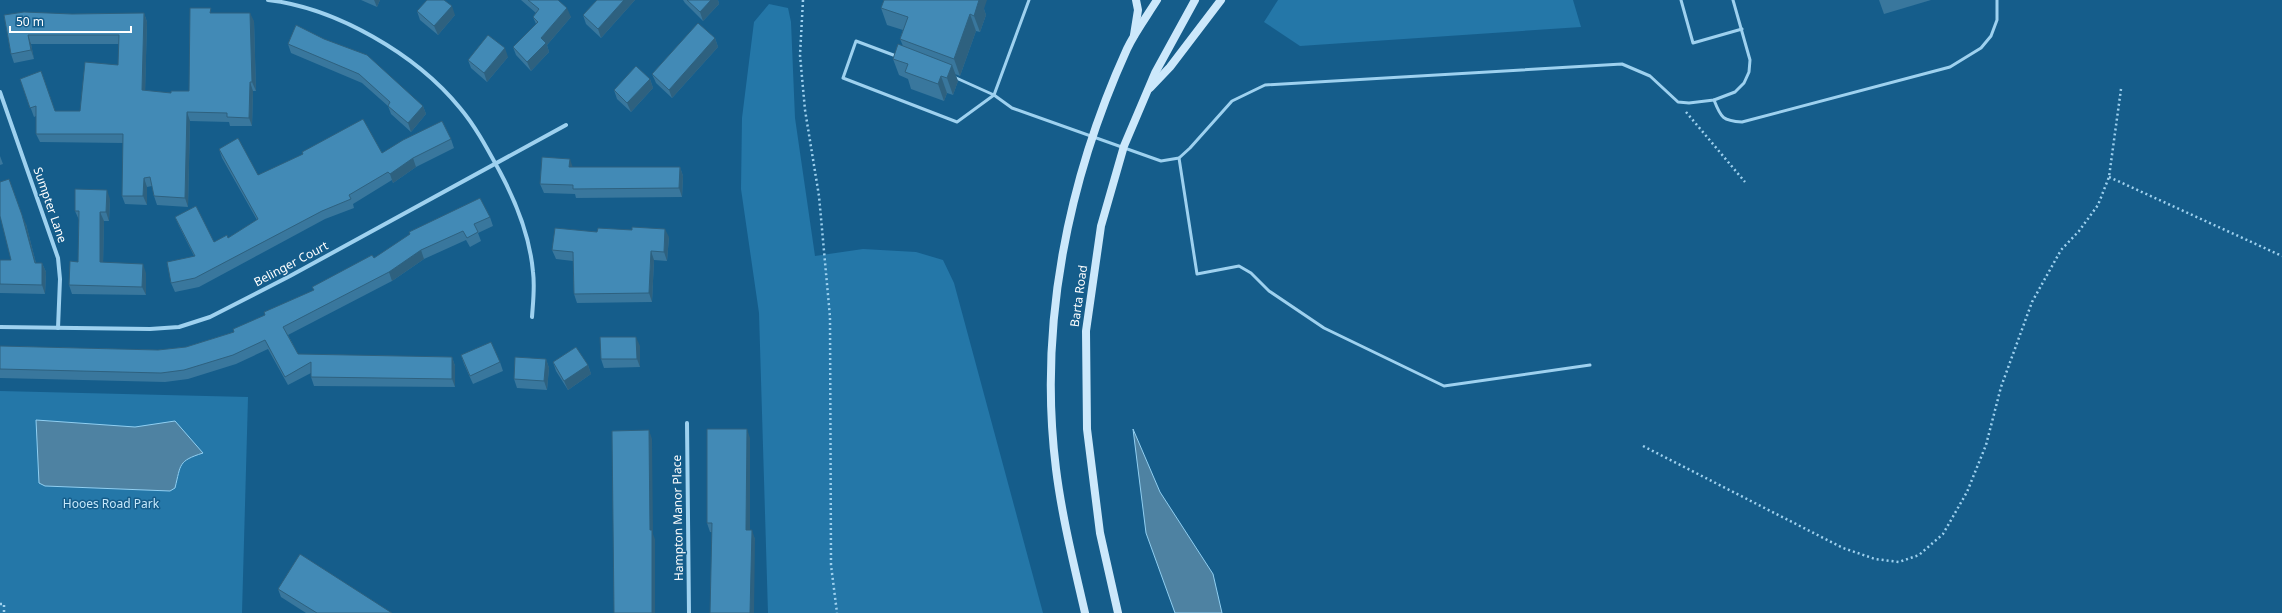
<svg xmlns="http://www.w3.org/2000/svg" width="2282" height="613" viewBox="0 0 2282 613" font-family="'Noto Sans',sans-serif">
<rect width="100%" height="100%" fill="#155d8b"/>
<!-- green -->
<g fill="#2477a8">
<path d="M1278 0H1573L1581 27 1300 46 1264 22Z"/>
<path d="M769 4 788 8 791 22 795 118 815 256 863 249 916 252 943 260 954 283 1043 613H768L759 313 741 189 742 118 754 22Z"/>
<path d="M0 391 248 397 242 613H0Z"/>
</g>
<!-- water -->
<g fill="#4e82a2" stroke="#90cff2">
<path d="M36 420 135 427 175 421 203 453C178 461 181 464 175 488L170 491 45 486 39 483Z"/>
<path d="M1133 429 1160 492 1213 574 1222 613H1175L1146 533Z"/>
</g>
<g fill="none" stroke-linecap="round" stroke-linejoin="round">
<!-- path -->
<g stroke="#9ed1ef" stroke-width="2.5" stroke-dasharray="2 3" stroke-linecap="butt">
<path d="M803 0 800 55 805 110 819 196 830 317 831 565 837 613"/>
<path d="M1686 112 1745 182"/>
<path d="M2109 177 2282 256"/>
<path d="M1643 446 1843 548 1875 559 1899 562 1919 555 1943 534 1967 492 1986 445 2001 387 2032 302 2061 250 2079 231 2098 205 2109 177 2121 89"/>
<path d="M0 604H4V613"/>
</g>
<!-- lane -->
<g stroke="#9ed1ef" stroke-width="3">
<path d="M1681 0 1693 43 1742 29"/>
<path d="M896 56 856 41 843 78 957 122 994 95 1029 0"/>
<path d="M954 77 994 95 1012 108 1161 161 1179 158 1190 148 1232 101 1265 85 1622 64 1650 76 1678 102 1689 103 1714 100 1735 92 1744 83 1749 72 1750 60 1733 0"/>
<path d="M1714 100C1721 118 1723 121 1742 122L1950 67 1981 48 1991 36 1997 20V0"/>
<path d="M1179 158 1197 274 1239 266 1251 273 1269 291 1324 328 1444 386 1590 365"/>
</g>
<!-- street -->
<g stroke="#9ed1ef" stroke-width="4">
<path d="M268 0C336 8 416 54 460 108 476 127 488 150 500 172 516 202 530 237 533 272 535 287 533 302 532 317"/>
<path d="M0 92 58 258 60 279 58 328"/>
<path d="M0 327 150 329 179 327 210 317 290 276 566 125"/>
<path d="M687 423 689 613"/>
</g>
<!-- secondary -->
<g stroke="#cce8fb" stroke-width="8">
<path d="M1134 35 1138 10 1136 0"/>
<path d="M1150 88 1170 67 1221 0"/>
<path d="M1085 613C1074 565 1062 517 1056 469 1038 326 1068 179 1127 49 1135 32 1147 16 1157 0"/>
<path d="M1118 613 1100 533 1087 429 1086 331 1101 226 1124 146 1155 73 1195 0"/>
</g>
</g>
<!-- wall -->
<g fill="#39779d">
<path d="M361 0H380L377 7Z"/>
<path d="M521 0H558L571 17 547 45 549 52 531 71 516 55 513 47 536 24 533 17 536 13Z"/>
<path d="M597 0H635L601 38 586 24 583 15Z"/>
<path d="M683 0H718L719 4 703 21 685 3Z"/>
<path d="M1879 0H1931L1884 14Z"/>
<path d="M881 8 984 9 986 15 980 32 976 31 960 76 955 74 958 81 953 95 947 93 944 101 911 89 908 79 899 75 893 59 903 46 900 39 903 30 887 25Z"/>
<path d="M417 11 455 15 438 35 420 20Z"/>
<path d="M144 13 147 22 145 91 171 93 189 91 212 13 254 21 256 91H253L252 126H230L229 122 190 121 188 207 157 205 154 196 152 186 147 187V205L125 204 122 196 123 143 40 142 36 134V116L34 117 20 79 55 111H80L118 65 119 44H31L34 59 14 63 11 54 4 15Z"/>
<path d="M296 25 423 106 426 114 411 132 391 114 388 106 362 83 291 53 288 44Z"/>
<path d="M715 38 718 47 672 98 656 83 652 74Z"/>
<path d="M508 57 487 82 471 68 468 60Z"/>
<path d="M650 79 653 88 631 112 617 99 614 90Z"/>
<path d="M451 139 454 148 416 167 393 183 392 180 353 204 354 208 325 219 199 287 175 292 171 283 194 256 179 226 175 217 214 242 228 238 257 220 222 158 219 149 258 175 382 153Z"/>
<path d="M0 156 3 164 0 165Z"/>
<path d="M573 167H680L683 176 682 197 576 198 575 194 544 193 540 184Z"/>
<path d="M110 199 109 221H104L103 263 146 273V295L72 294 69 285 78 262 79 220 75 211Z"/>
<path d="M490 217 493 226 478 233 481 241 470 247 466 240 424 259 392 281 288 335 298 354 452 357 455 366V387L314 386 311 377V373L288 385 268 349 236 364 188 379 165 382 0 378V346L158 350 186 347 234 332 374 258Z"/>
<path d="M26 224 36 263H42L46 272 45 294 0 293V260H11Z"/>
<path d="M597 232 669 237 667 261 654 260 652 302 577 303 574 294 573 261 556 259 552 250Z"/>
<path d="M640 346V367L604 368 601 359Z"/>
<path d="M461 355 500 362 503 371 473 384 464 364Z"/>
<path d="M546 359 549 368 547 390 517 388 514 379Z"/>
<path d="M553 362 588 365 591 374 568 390 556 371Z"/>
<path d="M750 438V530L755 539 710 532 707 523Z"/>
<path d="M278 589 392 613H306L281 597Z"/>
</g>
<!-- shaded-wall -->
<g fill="#2e617f">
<path d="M374 0H380L377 7Z"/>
<path d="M624 0H635L601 38 598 29Z"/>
<path d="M711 0H718L719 4 703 21 700 12Z"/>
<path d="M977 0H987L984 9 986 15 980 32 974 16Z"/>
<path d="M452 6 455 15 438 35 434 26Z"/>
<path d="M567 8 571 17 547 45 549 52 531 71 527 62 541 38Z"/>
<path d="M144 13 147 22 145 99 142 90Z"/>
<path d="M250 13 254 21 256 91 252 82Z"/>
<path d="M970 14 976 31 960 76 954 59Z"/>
<path d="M28 35 31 44 34 59 31 50Z"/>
<path d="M715 38 718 47 672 98 669 90Z"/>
<path d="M505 48 508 57 487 82 484 73Z"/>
<path d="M952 65 958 81 953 95 947 78Z"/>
<path d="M941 76 947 93 944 101 938 84Z"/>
<path d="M650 79 653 88 631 112 627 103Z"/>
<path d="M250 82 253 91 252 126 249 118Z"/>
<path d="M423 106 426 114 411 132 408 123Z"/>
<path d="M187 112 190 121 188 207 185 198Z"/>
<path d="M413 158 416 167 393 183 390 174Z"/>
<path d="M570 159 573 168 569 167Z"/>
<path d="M680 167 683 176 682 197 679 188Z"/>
<path d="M144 178 147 187V205L143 196Z"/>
<path d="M107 190 110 199 109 221 106 212Z"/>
<path d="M100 212 104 221 103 271 100 262Z"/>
<path d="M22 215 26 224 38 272 35 263Z"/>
<path d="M665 229 669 237 667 261 664 252Z"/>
<path d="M421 250 424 259 392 281 389 272Z"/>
<path d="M651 251 654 260 652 302 649 293Z"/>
<path d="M42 263 46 272 45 294 42 285Z"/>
<path d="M143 264 146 273V295L142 287Z"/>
<path d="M636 337 640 346V367L637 359Z"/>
<path d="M452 357 455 366V387L452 379Z"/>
<path d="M546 359 549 368 547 390 544 381Z"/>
<path d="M588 365 591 374 568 390 564 381Z"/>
<path d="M747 429 750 438V539L746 530Z"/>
<path d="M649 430 652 439 653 534 655 539V613H652L650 530Z"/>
<path d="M752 530 755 539 754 613H750Z"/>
</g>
<!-- building -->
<g fill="#428ab6" stroke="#2e617f">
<path d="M427 0H444L452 6 434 26 417 11Z"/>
<path d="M528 0H558L567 8 541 38 546 43 527 62 513 47 538 22 533 17 539 9Z"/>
<path d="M597 0H624L598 29 583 15Z"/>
<path d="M687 0H711L700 12Z"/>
<path d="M884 0H979L974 16 970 14 954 59 900 39 908 17 881 8Z"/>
<path d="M190 8H211L210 13H250L252 82H250L249 118 227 117V113L187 112 185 198 154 196 150 177 144 178 143 196H122L123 134H36V106L30 108 20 79 41 71 55 111H80L85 62 118 65 119 35H28L31 50 11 54 4 15 24 12 72 14 144 13 142 90 171 93V91H189Z"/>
<path d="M698 23 715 38 669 90 652 74Z"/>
<path d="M296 25 324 39 367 55 423 106 408 123 388 106 390 102 359 74 288 44Z"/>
<path d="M488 35 505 48 484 73 468 60Z"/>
<path d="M898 44 952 65 947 78 941 76 938 84 905 72 908 64 893 59Z"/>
<path d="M636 66 650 79 627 103 614 90Z"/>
<path d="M363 119 382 153 403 140 442 121 451 139 413 158 390 174 388 172 349 195 351 199 322 211 195 278 171 283 167 262 195 256 175 217 196 206 214 242 227 235 228 238 258 219 219 149 238 138 258 175 303 154 302 152Z"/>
<path d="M542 157 570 159 569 167H680L679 188 573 189V185L540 184Z"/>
<path d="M9 179 22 215 35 263H42V285L0 284V260H11L0 216V182Z"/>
<path d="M75 189 107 190 106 212H100V262L143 264 142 287 69 285 70 261 78 262 79 211H75Z"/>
<path d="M480 198 490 217 474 224 478 232 467 238 463 231 421 250 389 272 283 327 298 354 452 357V379L311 377V362L285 377 265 340 233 355 184 370 161 373 0 369V346L158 350 186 347 234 332 233 329 265 315 264 312 314 290 312 287 372 255 374 258 410 234 409 232Z"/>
<path d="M632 227 665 229 664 252 651 251 649 293 574 294 573 252 552 250 555 228 597 232 598 228 632 230Z"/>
<path d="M600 337H636L637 359H601Z"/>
<path d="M491 342 500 362 470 376 461 355Z"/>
<path d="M576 347 588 365 564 381 553 362Z"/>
<path d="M515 357 546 359 544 381 514 379Z"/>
<path d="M707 429H747L746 530H752L750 613H710L712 523H707Z"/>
<path d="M649 430 650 530H652V613H614L612 431Z"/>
<path d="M300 554 392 613H317L278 589Z"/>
</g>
<g text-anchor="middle" stroke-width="3" stroke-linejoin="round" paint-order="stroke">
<!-- street labels -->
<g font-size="12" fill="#fff" stroke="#155d8b">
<text transform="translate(50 205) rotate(71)" y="4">Sumpter Lane</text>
<text transform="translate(291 264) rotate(-28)" y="4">Belinger Court</text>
<text transform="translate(1079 296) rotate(-82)" y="4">Barta Road</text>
<text transform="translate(678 518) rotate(-91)" y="4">Hampton Manor Place</text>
</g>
<!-- park labels -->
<g font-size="12" fill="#c4e7fb" stroke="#155d8b">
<text x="111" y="508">Hooes Road Park</text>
</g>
</g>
<!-- scale -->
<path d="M10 26v6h121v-6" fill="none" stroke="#ffffff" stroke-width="2"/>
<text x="16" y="26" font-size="12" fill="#ffffff" stroke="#155d8b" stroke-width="3" paint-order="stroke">50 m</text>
</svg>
